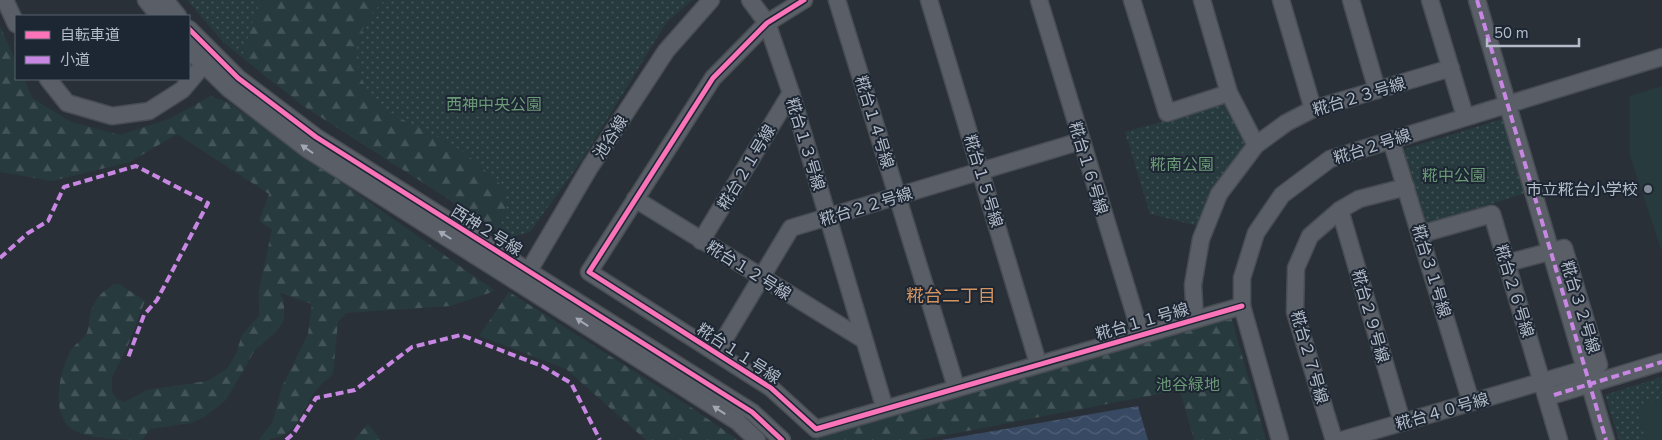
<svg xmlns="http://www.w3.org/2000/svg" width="1662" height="440" viewBox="0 0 1662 440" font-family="'Nunito Sans','Noto Sans JP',sans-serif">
<defs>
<pattern id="grass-dots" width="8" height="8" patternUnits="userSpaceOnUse" patternTransform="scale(1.25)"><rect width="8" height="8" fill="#273a3e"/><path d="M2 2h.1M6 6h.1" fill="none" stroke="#445559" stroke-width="1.8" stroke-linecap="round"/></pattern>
<pattern id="forest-firs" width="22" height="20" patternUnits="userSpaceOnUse" patternTransform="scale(1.25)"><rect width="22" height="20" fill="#273a3e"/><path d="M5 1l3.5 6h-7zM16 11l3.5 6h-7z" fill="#445559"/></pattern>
<pattern id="water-waves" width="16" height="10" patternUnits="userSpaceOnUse" patternTransform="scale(1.25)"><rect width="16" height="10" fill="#384963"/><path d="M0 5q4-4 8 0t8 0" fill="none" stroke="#526178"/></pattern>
</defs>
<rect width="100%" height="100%" fill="#2a3038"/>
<!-- grass -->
<g fill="url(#grass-dots)">
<path d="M187 0H692L666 23 584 157 530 232 509 238 305 107 224 43Z"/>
<path d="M1228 103 1251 144 1202 227 1150 214 1125 132Z"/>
<path d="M1506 118 1528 192 1424 225 1402 156 1405 149Z"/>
<path d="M1662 377V440H1619L1605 395Z"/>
</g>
<!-- forest -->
<g fill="url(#forest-firs)">
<path d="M259 0H385C341 40 350 89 400 118 417 128 437 135 454 146 471 156 486 172 501 185 512 200 504 215 499 231L305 107 242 57Z"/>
<path d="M0 26 16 62V79H24L32 98 71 122 120 135 169 119 211 96 231 104 495 291 450 306 346 313 338 322 333 374C329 378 323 382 319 387 297 412 301 440 259 440L273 421 281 389 308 334 312 304 280 293 284 301V320L276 332 255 350 226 400 204 417 191 423 150 429 142 440C125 440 78 439 67 425 52 406 60 372 70 352 73 345 81 341 86 335 88 331 89 325 89 320 93 301 98 295 114 284H119L145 301 128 345 112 377V391L117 399 125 402 147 390 207 381 221 373 228 367 236 354 242 335 259 316V291L272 229 259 221 269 194 177 134 130 162 52 181 0 172Z"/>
<path d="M509 292 692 408 738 440H646L566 369 479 336Z"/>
<path d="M1230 313 1266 440H1194L1180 390 920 440H810Z"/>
<path d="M368 424 381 440H354Z"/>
</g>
<!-- pitch -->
<g fill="#273a3e">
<path d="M1662 86V252L1630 156V96Z"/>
<path d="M1662 400V440H1646L1640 422 1642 404Z"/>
</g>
<!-- water -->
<path fill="url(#water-waves)" d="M1138 406 1148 440H941Z"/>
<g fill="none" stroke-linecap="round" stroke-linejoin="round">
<defs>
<g id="minor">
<path d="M5 0 16 24"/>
<path d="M146 0 159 16"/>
<path d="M165 0 178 16"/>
<path d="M750 0 767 23 791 93 885 409"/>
<path d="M804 0 767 23 713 78 589 272 771 388 816 429 1242 306"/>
<path d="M837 0 956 387"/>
<path d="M929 0 1038 363"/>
<path d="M1039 0 1141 335"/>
<path d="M1132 0 1167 113 1229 93"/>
<path d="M1202 0 1229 93 1256 145"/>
<path d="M1281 0 1313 109"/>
<path d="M1351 0 1377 90"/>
<path d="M1430 0 1465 116"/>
<path d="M1477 0 1606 440"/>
<path d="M189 29 238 78 316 137 752 412 782 440"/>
<path d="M189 50 229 89 307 149 738 422 757 440"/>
<path d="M48 79 67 103 112 116 149 111 182 90 210 57"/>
<path d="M1391 140 1471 402"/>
<path d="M635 199 864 340"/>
<path d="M1340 210 1402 422"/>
<path d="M1421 234 1492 214 1559 440"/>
<path d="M701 241 791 93"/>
<path d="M524 279 590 167 666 51 711 0"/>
<path d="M1195 319 1193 285 1201 239 1219 194 1256 145 1286 123 1313 109 1451 68"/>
<path d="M716 353 791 228 1081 141"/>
<path d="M1554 395 1662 362"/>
<path d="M1280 440 1242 306V278L1256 233 1282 195 1330 159 1662 57"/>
<path d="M1334 440 1295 312 1296 268 1310 236 1340 210 1359 199 1406 187"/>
<path d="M1342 440 1599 365 1564 248 1507 263"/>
</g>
</defs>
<!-- minor casing -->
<use href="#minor" stroke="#484c53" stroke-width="19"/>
<!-- minor -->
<use href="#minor" stroke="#5a5e66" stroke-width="16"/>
<!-- quiet -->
<g stroke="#c787e3" stroke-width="4" stroke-dasharray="8 4" stroke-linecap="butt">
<path d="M1477 0 1606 440"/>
<path d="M0 258 28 233 48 221 64 187 136 166 208 203 157 300 144 315 128 358"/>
<path d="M1554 395 1662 362"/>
<path d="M286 440 294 433 316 398 355 390 412 347 461 335 542 366 571 383 600 440"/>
</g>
<defs>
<g id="cycleway">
<path d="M804 0 767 23 713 78 589 272 771 388 816 429 1242 306"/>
<path d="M189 29 238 78 316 137 752 412 782 440"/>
</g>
</defs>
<!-- cycleway casing -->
<use href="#cycleway" stroke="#1d2633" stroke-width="8"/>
<!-- cycleway -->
<use href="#cycleway" stroke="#fb73b8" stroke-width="5"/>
</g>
<!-- one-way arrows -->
<defs><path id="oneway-solid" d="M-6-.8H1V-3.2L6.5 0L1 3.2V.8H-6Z" transform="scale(1.25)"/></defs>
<g fill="#a2a9b5">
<use href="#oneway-solid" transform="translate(307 149) rotate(-145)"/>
<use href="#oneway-solid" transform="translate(445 235) rotate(-148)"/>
<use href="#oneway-solid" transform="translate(582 322) rotate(-147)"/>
<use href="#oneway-solid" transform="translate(719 410) rotate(-147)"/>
</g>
<!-- markers -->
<circle fill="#848b96" stroke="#1d2633" stroke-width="2" cx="1648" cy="189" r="5"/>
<g text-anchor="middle" stroke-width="4" stroke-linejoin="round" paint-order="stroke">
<!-- street labels -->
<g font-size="16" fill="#b4bcc9" stroke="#1d2633">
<text transform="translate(1359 96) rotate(-17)" y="6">糀台２３号線</text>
<text transform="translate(875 122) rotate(73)" y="6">糀台１４号線</text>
<text transform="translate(610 137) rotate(-57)" y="6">池谷線</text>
<text transform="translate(806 144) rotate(73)" y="6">糀台１３号線</text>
<text transform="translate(1372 146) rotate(-18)" y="6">糀台２号線</text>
<text transform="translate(746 167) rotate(-59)" y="6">糀台２１号線</text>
<text transform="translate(1089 168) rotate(73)" y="6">糀台１６号線</text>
<text transform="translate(984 181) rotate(73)" y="6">糀台１５号線</text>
<text transform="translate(866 206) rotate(-17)" y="6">糀台２２号線</text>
<text transform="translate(487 230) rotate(32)" y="6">西神２号線</text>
<text transform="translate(749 270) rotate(32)" y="6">糀台１２号線</text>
<text transform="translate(1432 271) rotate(73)" y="6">糀台３１号線</text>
<text transform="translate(1515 291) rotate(73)" y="6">糀台２６号線</text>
<text transform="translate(1581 307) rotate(73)" y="6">糀台３２号線</text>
<text transform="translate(1371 316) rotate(74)" y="6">糀台２９号線</text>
<text transform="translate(1142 321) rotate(-16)" y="6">糀台１１号線</text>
<text transform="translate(739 353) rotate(33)" y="6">糀台１１号線</text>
<text transform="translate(1310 357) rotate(74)" y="6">糀台２７号線</text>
<text transform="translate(1442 411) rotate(-16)" y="6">糀台４０号線</text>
</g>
<!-- park labels -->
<g font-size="16" fill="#6b9a76" stroke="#1d2633">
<text x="494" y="110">西神中央公園</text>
<text x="1182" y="170">糀南公園</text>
<text x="1454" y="181">糀中公園</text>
<text x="1188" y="390">池谷緑地</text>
</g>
<!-- poi labels -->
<g font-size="16" fill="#b4bcc9" stroke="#1d2633" text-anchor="end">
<text x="1638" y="195">市立糀台小学校</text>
</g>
<!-- neighbourhood labels -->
<g font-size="18" fill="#d59563" stroke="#1d2633">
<text x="951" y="302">糀台二丁目</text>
</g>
</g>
<!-- legend -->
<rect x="15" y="15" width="175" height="65" fill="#1d2633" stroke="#59626f"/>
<rect x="25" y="31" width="25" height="8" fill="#fb73b8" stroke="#59626f"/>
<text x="60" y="40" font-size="15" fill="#b4bcc9">自転車道</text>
<rect x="25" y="56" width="25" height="8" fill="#c787e3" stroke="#59626f"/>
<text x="60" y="65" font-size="15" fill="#b4bcc9">小道</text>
<!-- scale -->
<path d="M1487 38v8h92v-8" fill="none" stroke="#b4bcc9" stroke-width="2.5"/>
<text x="1494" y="38" font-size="15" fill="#b4bcc9" stroke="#1d2633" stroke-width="4" paint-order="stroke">50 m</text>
</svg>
